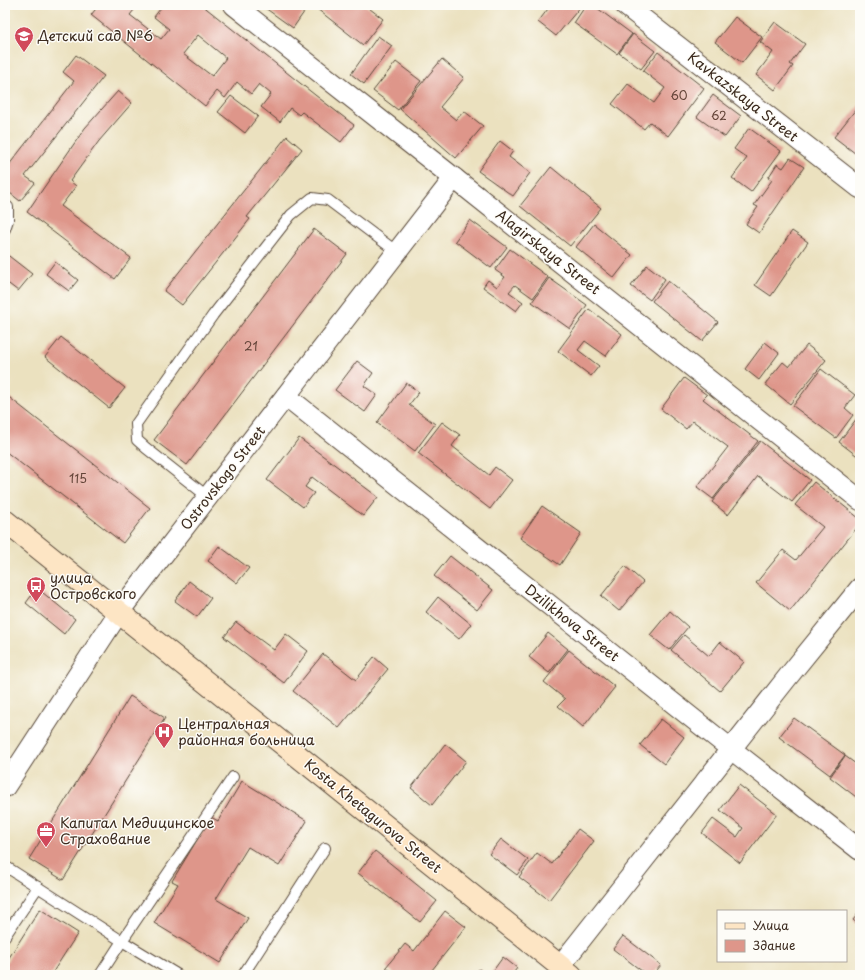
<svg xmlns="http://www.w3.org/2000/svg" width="865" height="980" viewBox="0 0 865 980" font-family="'Playpen Sans',sans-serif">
<rect width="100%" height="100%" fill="#fdfcf7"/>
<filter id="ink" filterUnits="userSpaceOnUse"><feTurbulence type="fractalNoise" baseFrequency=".025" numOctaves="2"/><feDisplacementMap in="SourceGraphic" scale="8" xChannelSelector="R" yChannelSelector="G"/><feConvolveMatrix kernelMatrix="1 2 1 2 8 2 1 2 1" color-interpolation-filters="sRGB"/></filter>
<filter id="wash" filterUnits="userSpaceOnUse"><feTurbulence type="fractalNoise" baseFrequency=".012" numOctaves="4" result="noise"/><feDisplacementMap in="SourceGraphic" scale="16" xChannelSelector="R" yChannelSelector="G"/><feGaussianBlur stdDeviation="0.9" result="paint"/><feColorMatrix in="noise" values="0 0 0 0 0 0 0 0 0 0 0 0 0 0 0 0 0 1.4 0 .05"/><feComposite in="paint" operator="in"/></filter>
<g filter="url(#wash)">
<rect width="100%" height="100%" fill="#ebe1bf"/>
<g id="blocks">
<!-- building -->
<g fill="#de968a" fill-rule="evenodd">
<path d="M99 5H138L130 15 161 39 169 29 154 17 163 5H202L315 95 354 125 341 142 302 112 299 115 290 108 280 122 261 107 271 94 259 84 251 94 237 82 225 98 217 91 205 106 91 15ZM198 35 226 58 212 76 183 54Z"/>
<path d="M261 5H309L293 28Z"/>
<path d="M312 5H365L383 19 363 45Z"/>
<path d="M551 5H582L556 36 538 22Z"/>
<path d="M586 5H593L632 34 617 54 574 23Z"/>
<path d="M735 17 762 37 742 63 715 42Z"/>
<path d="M775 22 805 44 790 64 793 66 775 90 756 75 773 52 760 42Z"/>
<path d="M633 34 655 51 641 69 619 53Z"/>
<path d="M378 36 392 46 364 84 351 74Z"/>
<path d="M658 52 704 88 668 136 650 122 644 129 612 104 628 84 654 103 665 88 643 71Z"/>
<path d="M76 55 104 76 25 176 35 183 20 201 5 189V170L74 81 63 72Z"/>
<path d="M442 59 464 78 440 107 456 120 464 111 483 126 456 158 400 109Z"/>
<path d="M396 62 421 81 398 110 373 91Z"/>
<path d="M118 91 132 103 99 141 70 181 76 186 61 206 131 258 115 279 27 212 85 128Z"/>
<path d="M713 95 741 116 725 137 697 117Z"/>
<path d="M231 96 258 116 245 133 218 112Z"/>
<path d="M860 104V157L834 137Z"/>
<path d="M749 128 781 151 751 192 732 178 747 158 734 149Z"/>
<path d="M287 136 302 149 247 217 250 219 182 305 164 291Z"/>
<path d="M500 141 513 151 509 157 530 173 513 196 478 171Z"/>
<path d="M790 158 804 167 759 233 746 224 758 207 754 205 772 180 768 178 777 164 783 168Z"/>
<path d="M551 167 601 208 570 246 520 206Z"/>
<path d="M470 220 507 247 491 268 455 241Z"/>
<path d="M594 224 632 255 614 278 576 247Z"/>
<path d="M314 229 347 254 187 465 154 440Z"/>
<path d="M792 231 808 242 771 296 755 285Z"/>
<path d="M510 249 548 277 533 298 515 285 509 292 523 302 516 311 483 287 488 280 497 287 505 277 495 270Z"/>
<path d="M5 253 32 274 18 291 5 281Z"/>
<path d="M55 262 78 280 69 291 46 274Z"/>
<path d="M647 265 665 279 650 300 631 286Z"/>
<path d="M549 278 587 305 570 329 532 302Z"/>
<path d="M668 281 718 322 702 341 652 301Z"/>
<path d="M589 309 622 334 606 356 585 341 578 350 599 366 591 376 558 351Z"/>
<path d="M61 337 125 388 109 408 45 357Z"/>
<path d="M765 342 779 353 759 380 745 369Z"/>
<path d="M807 345 826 360 790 404 765 384 783 362 789 367Z"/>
<path d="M357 361 373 373 364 386 377 395 365 412 335 390Z"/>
<path d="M821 369 855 395 845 408 853 415 836 438 793 406Z"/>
<path d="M684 378 707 395 703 399 758 441 713 499 697 487 728 447 693 421 686 429 661 409Z"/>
<path d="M406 383 419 392 409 405 435 424 415 451 377 423Z"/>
<path d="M5 394 150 508 123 543 5 451Z"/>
<path d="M860 414V458L839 442Z"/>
<path d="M442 422 460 435 452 446 489 475 495 467 512 480 490 509 418 453Z"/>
<path d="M299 438 378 497 363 516 312 477 305 487 314 493 303 507 267 480Z"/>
<path d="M760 441 810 480 792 502 758 476 728 515 712 502Z"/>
<path d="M814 482 860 519V524L790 611 756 583 783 550 796 560 823 527 795 505Z"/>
<path d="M542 506 581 533 560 565 520 538Z"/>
<path d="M219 546 249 568 237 583 208 561Z"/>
<path d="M450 556 493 590 477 610 434 576Z"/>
<path d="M625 566 643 582 619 611 601 596Z"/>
<path d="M189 581 211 598 197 617 175 601Z"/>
<path d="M37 588 75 619 64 634 26 603Z"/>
<path d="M438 597 471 624 459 639 426 612Z"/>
<path d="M670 611 688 627 669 650 650 635Z"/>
<path d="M236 622 274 650 286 634 308 651 284 683 224 637Z"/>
<path d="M548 633 568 649 549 673 529 657Z"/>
<path d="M684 635 709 656 720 642 744 662 720 691 671 650Z"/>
<path d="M569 650 615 687 583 727 558 706 565 699 544 682Z"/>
<path d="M323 654 356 680 374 657 388 669 339 728 293 691Z"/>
<path d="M130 696 165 718 63 880 29 859Z"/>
<path d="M794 718 845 755 830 775 779 737Z"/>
<path d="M661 719 684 737 664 764 640 745Z"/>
<path d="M445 744 466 761 432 805 411 788Z"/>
<path d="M845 756 860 767V800L830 777Z"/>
<path d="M242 781 307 821 279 866 248 847 216 899 248 918 220 963 154 923 178 884 172 881 211 817 218 821Z"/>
<path d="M739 785 777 814 740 863 702 833 713 819 737 837 743 828 720 810Z"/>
<path d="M578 829 594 841 549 900 519 877 537 853 552 864Z"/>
<path d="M501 839 528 860 517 875 489 854Z"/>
<path d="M375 851 437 901 420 922 358 873Z"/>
<path d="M40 909 78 933 51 975H5V964Z"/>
<path d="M445 911 466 927 428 975H396L386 967 405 944 414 951Z"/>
<path d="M860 911V926L853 920Z"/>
<path d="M623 936 661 965 653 975H647L613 949Z"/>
<path d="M503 957 517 968 512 975H490Z"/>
<path d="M479 969 488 975H475Z"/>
</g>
</g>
</g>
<g filter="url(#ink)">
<use href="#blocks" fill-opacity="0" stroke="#554536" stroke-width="1"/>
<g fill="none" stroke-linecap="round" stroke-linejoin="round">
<defs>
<g id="service">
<path d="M5 205 8 207V220L5 229"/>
<path d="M208 497 146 448 137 440 136 424 213 315 291 215 312 198 328 200 397 252"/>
<path d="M5 866 122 941 178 975"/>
<path d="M5 936 38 887"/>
<path d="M100 975 122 941 233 777"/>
<path d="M243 975 325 848"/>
</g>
<g id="minor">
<path d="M234 5 454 178 860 500"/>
<path d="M625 5 860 188"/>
<path d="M286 396 731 749 860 850"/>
<path d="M5 787 119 612 454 178"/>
<path d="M560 966 787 678 860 588"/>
</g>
<path id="secondary" d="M5 521 571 975"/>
</defs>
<!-- service casing -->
<use href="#service" stroke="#554536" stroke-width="12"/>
<!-- minor casing -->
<use href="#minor" stroke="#554536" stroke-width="22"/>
<!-- secondary casing -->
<use href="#secondary" stroke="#554536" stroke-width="24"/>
<!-- service -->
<use href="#service" stroke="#fff" stroke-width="10"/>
<!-- minor -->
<use href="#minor" stroke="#fff" stroke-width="20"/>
<!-- secondary -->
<use href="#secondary" stroke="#fde5c4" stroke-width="22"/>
</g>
</g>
<!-- icons -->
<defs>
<symbol id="school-pin" viewBox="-11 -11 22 30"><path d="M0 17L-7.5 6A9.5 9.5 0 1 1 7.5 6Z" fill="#d1495b" stroke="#fdfcf7"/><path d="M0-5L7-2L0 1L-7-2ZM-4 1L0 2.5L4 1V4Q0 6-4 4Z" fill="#fff"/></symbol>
<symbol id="bus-pin" viewBox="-11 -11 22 30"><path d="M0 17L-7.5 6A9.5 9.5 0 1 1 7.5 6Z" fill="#d1495b" stroke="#fdfcf7"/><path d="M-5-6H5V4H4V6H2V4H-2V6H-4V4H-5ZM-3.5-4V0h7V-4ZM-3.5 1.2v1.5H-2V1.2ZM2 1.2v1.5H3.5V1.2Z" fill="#fff"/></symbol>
<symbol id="hospital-pin" viewBox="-11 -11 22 30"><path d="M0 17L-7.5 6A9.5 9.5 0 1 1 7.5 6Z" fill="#d1495b" stroke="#fdfcf7"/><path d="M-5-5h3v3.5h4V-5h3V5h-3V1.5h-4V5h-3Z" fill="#fff"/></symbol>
<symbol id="office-pin" viewBox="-11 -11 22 30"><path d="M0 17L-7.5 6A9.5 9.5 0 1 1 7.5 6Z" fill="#d1495b" stroke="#fdfcf7"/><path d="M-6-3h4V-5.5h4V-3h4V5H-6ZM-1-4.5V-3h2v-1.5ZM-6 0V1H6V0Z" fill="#fff"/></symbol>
</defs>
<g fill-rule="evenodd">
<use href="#school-pin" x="13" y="25" width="22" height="30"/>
<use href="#bus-pin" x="25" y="575" width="22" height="30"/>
<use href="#hospital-pin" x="153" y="721" width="22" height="30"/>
<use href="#office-pin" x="35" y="820" width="22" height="30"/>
</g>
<g text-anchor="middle" stroke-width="3" stroke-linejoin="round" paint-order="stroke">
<!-- number labels -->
<g font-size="12" fill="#644539">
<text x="679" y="100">60</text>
<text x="719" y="120">62</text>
<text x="251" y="351">21</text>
<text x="78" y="483">115</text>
</g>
<!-- poi labels -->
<g font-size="14" fill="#3b2a1e" stroke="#fdfcf7" text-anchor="start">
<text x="38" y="41">Детский сад №6</text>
<text x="50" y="583">улица<tspan x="50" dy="16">Островского</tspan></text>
<text x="178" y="729">Центральная<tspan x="178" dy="16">районная больница</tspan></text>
<text x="60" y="828">Капитал Медицинское<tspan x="60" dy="16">Страхование</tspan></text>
</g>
<!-- street labels -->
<g font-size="14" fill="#3b2a1e" stroke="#fdfcf7">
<text transform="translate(743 97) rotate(38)" y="5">Kavkazskaya Street</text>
<text transform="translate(548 252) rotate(38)" y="5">Alagirskaya Street</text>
<text transform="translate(223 478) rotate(-52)" y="5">Ostrovskogo Street</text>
<text transform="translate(572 623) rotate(38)" y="5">Dzilikhova Street</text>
<text transform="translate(373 816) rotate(39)" y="5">Kosta Khetagurova Street</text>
</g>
</g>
<!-- margin -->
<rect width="865" height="980" fill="none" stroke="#fdfcf7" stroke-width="20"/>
<!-- legend -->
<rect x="717" y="910" width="130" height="52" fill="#fdfcf7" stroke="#afa8a0"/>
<rect x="725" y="923" width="20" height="6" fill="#fde5c4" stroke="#afa8a0"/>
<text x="753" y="930" font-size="12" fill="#3b2a1e">Улица</text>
<rect x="725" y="940" width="20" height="12" fill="#de968a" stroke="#afa8a0"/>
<text x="753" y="950" font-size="12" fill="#3b2a1e">Здание</text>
</svg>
